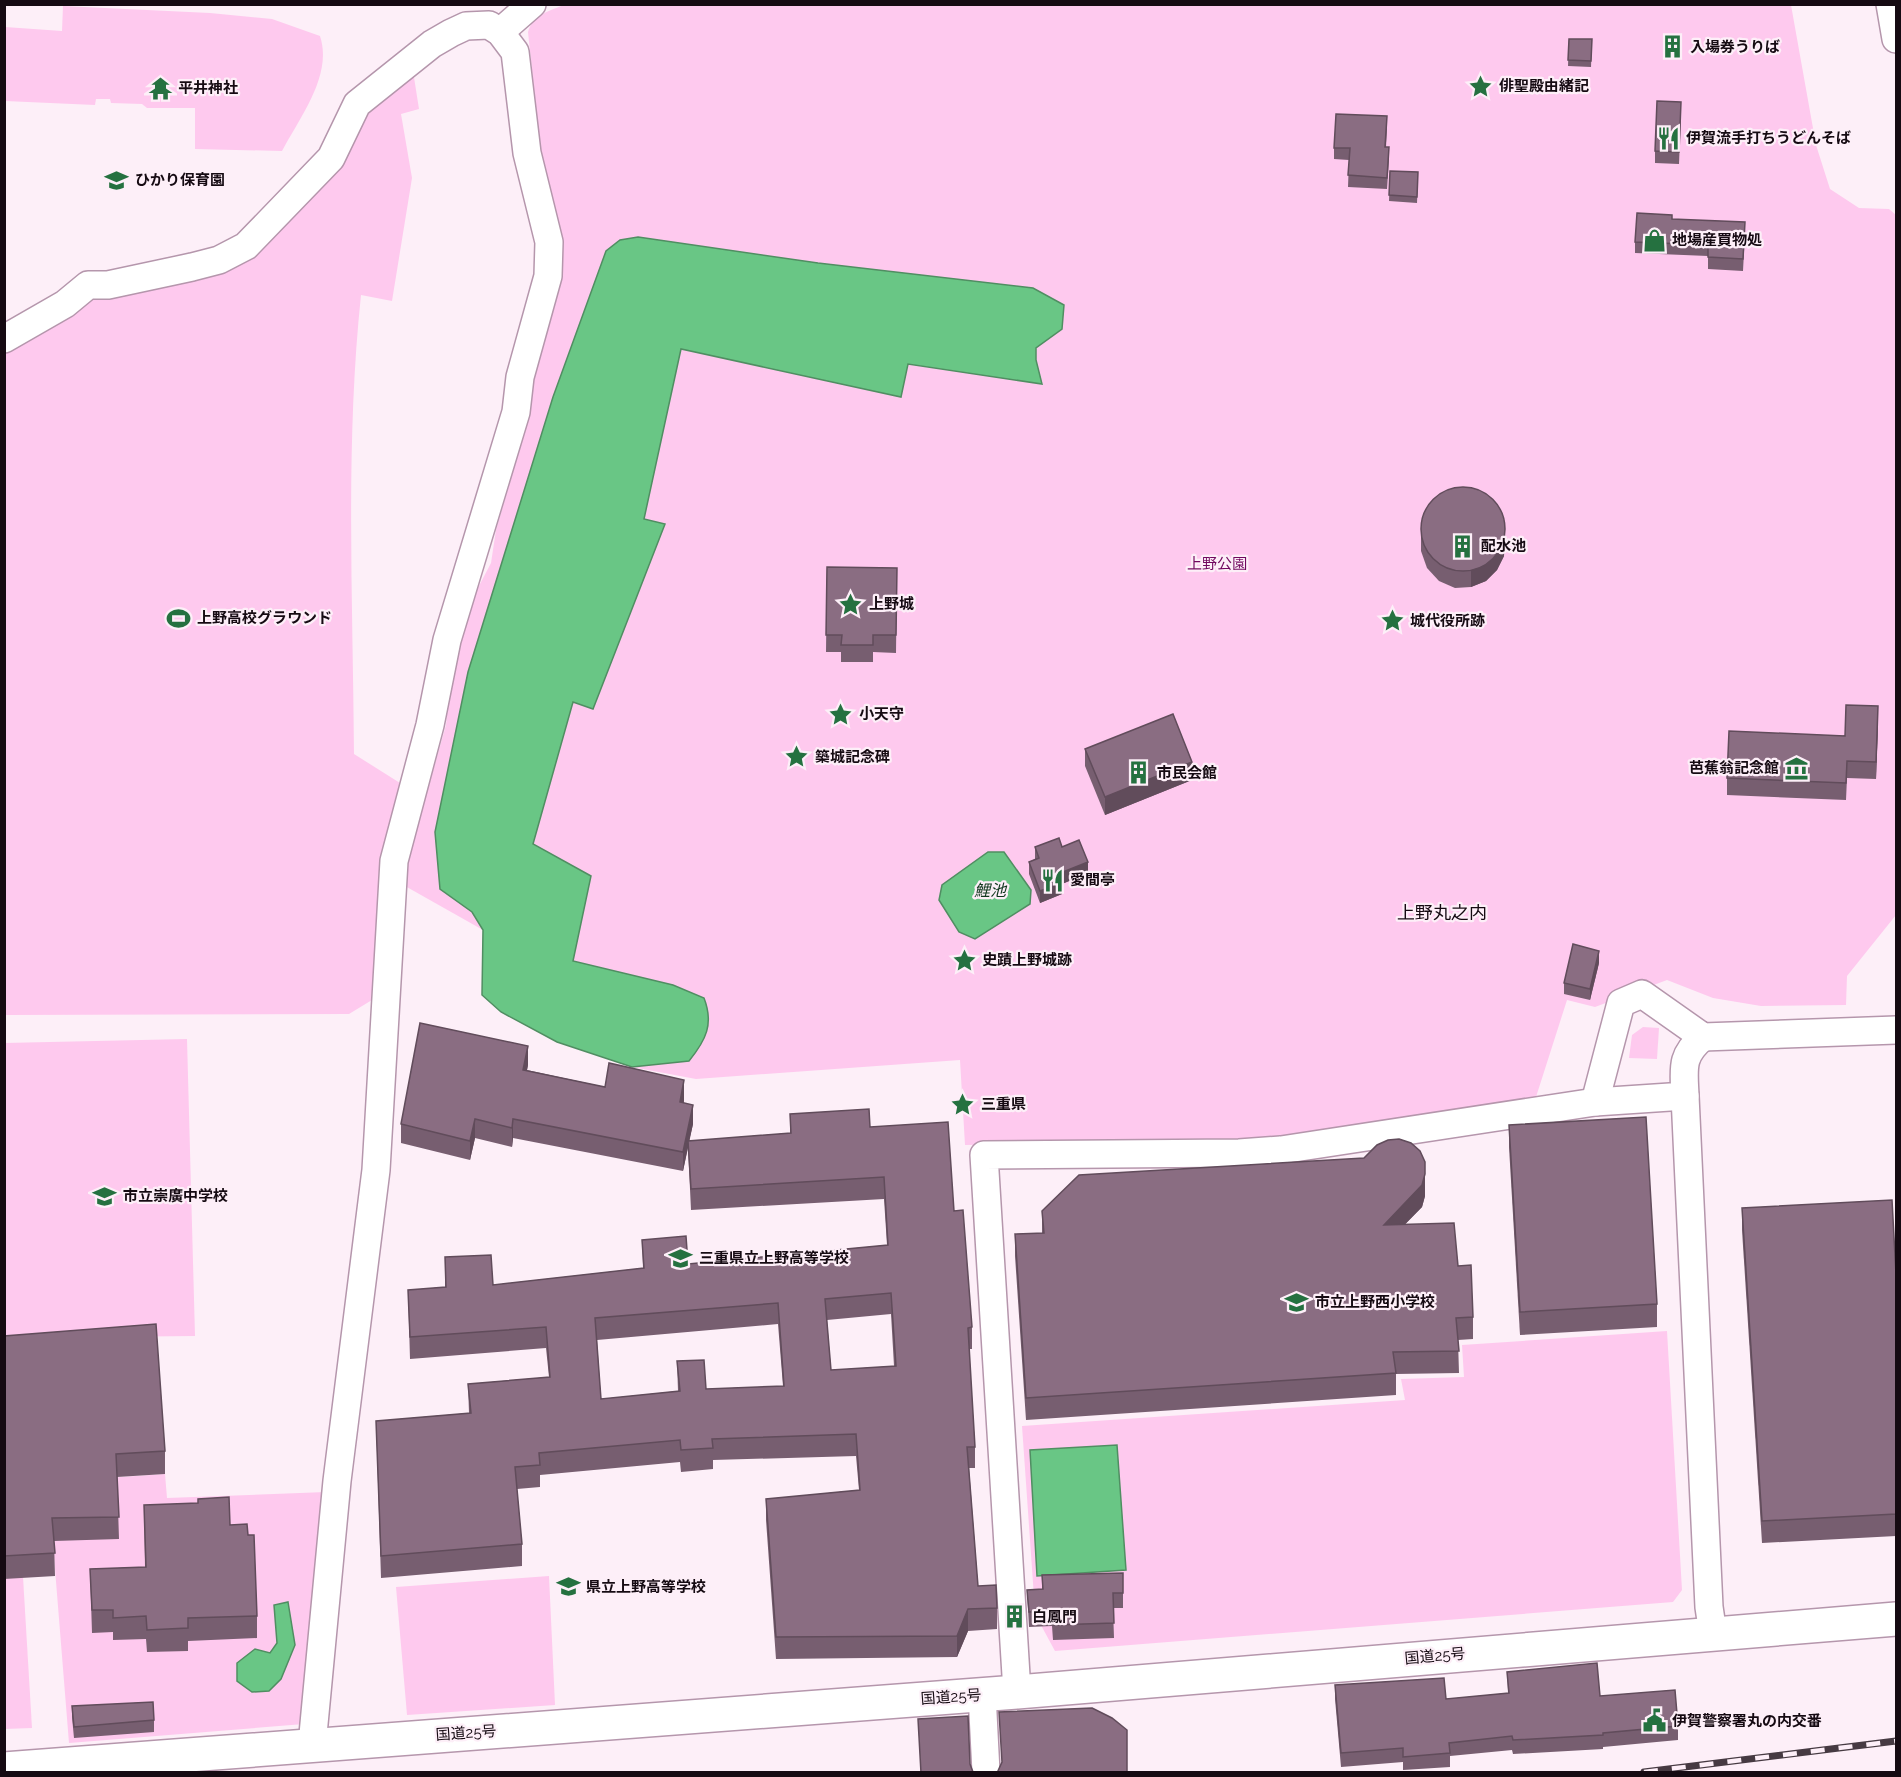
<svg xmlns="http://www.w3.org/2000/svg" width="1901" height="1777" viewBox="0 0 1901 1777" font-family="Raleway,'Noto Sans JP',sans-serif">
<rect width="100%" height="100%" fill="#fdeff8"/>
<!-- green -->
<g fill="#fec9ee">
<path d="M566 4 1791 5 1816 145 1830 189 1859 208 1889 209 1896 215V915L1847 976 1846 1005 1761 1006 1713 998 1667 980 1595 1007 1567 1000 1536 1097 1344 1133 1238 1141 965 1145 960 1060 696 1079 632 1067 557 1042 501 1012 482 995 483 930 405 886 407 863 446 725 451 675 470 603 491 563 496 530 529 417V385L555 306 563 241 540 147 528 32C533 14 550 11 566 4Z"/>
<path d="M63 6 210 13 272 19 320 36C333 75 300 117 282 151L195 149V108H147L142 104 111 103 110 99H96L95 105 5 101V27L62 31Z"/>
<path d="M413 71 419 109 401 114 412 178 392 301 361 295C345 446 353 602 354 754L400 783 381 860 372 1000 349 1014 5 1015 4 349 90 293 218 271 354 125Z"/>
<path d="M1643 1027 1659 1028 1657 1059 1629 1058 1632 1035Z"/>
<path d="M187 1039 195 1336 5 1338 4 1043Z"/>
<path d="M1667 1331 1682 1590 1673 1602 1055 1651 1042 1627 1034 1597 1022 1426 1405 1400 1401 1379 1464 1377 1462 1345Z"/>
<path d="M165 1474 167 1498 326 1492 304 1724 69 1743 48 1482Z"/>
<path d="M549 1576 555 1705 407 1715 396 1587Z"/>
<path d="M23 1577 32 1728 5 1729V1578Z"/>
</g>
<!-- water -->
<g fill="#69c685" stroke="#508e62" stroke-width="1.5">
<path d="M638 237 818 263 1033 288 1064 305 1062 329 1036 348V360L1042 384 908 364 901 397 681 349 644 519 665 524 593 709 573 702 533 844 591 876 573 961 673 985 704 998C714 1024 706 1040 689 1061L632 1067 557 1042 501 1012 482 995 483 930 472 912 440 889 435 832 468 672 553 397 606 251 620 240Z"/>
<path d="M988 852H1004L1031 890 1030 904 975 939 959 932 939 900 942 885Z"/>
<path d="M1117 1445 1126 1570 1037 1576 1030 1450Z"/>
<path d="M288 1602 295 1645 281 1679 269 1691 252 1692 237 1681V1663L255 1649 270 1653 277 1643 274 1605Z"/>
</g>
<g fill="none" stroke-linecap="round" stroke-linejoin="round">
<defs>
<g id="minor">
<path d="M1890 4 1896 39"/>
<path d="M500 32 532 4"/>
<path d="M4 339 65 304 88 285H108L192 267 219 260 246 246 331 158 357 104 432 44 451 33 466 26 489 25 500 32 515 52 527 153 549 242 548 276 520 377 516 412 447 640 430 725 394 861 376 1170 337 1481 312 1745"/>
<path d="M1685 1096 1709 1607 1713 1634"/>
<path d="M1595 1102 1621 1003 1642 994 1703 1037 1896 1030"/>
<path d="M1017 1692 984 1155 1239 1153 1281 1150 1595 1102 1685 1096C1684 1069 1680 1056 1703 1037"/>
<path d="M982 1694 986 1772"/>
</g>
<path id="highway" d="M4 1769 1017 1692 1896 1619"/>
</defs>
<!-- minor casing -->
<use href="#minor" stroke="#b596ac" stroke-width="30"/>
<!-- highway casing -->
<use href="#highway" stroke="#b596ac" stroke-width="36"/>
<!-- minor -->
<use href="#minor" stroke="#fff" stroke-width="27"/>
<!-- highway -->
<use href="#highway" stroke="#fff" stroke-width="33"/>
<defs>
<path id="rail" d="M1644 1772 1896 1741"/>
</defs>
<!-- rail casing -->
<use href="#rail" stroke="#463a42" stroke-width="7"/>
<!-- rail -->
<use href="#rail" stroke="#fdeff8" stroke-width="4.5" stroke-dasharray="14" stroke-linecap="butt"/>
</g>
<!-- wall -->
<g fill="#775e70" fill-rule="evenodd">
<path d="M1569 39H1592L1591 67 1568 66Z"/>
<path d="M1681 114 1679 164 1655 163V151Z"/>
<path d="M1387 128 1386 147 1389 159 1387 189 1348 187 1349 160 1334 159V148Z"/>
<path d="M1390 171 1418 172 1417 203 1389 201Z"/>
<path d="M1672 219 1745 233 1743 271 1708 269V256L1635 253V242Z"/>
<path d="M1421 534 1505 541 1504 556 1497 570 1486 581 1471 587 1455 588 1439 581 1427 568 1421 551Z"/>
<path d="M827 567 897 568 896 653 873 652V662H841V652H826Z"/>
<path d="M1878 723 1876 779 1847 778 1846 800 1727 795V778Z"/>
<path d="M1085 749 1192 780 1105 815 1085 766Z"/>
<path d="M1035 847H1062L1088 873 1062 884V894L1040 903 1029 874V862L1035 859Z"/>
<path d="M1599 963 1590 1000 1564 994V983Z"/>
<path d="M528 1065 527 1070 605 1087 684 1100V1103L693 1124 689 1141 790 1133V1114L870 1127 954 1211 972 1327V1349H969L975 1447V1468H969L978 1586 997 1608V1629L968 1631 957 1657 776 1659 766 1520V1499L859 1490 856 1456 713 1460V1469L681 1472 680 1462 540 1475V1487L517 1489 522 1544V1566L381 1578 376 1421 469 1413 468 1384 549 1377 546 1348 410 1359 408 1290 445 1287V1257L493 1285 643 1268 642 1240 688 1264 887 1245 884 1199 691 1210 688 1147 683 1171 513 1138 512 1147 475 1138 470 1160 401 1143V1124ZM891 1314 894 1366 831 1370 827 1320ZM778 1324 783 1386 706 1389 677 1361 678 1391 601 1399 597 1340Z"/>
<path d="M1509 1125 1657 1304V1327L1520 1335 1509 1147Z"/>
<path d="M1364 1158 1425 1196 1422 1207 1405 1224 1458 1266 1473 1317V1339L1458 1340 1459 1373 1396 1374V1395L1026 1420 1015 1256V1234L1042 1233V1211Z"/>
<path d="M1742 1208 1896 1274V1536L1762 1543 1742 1230Z"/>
<path d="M4 1336 165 1451V1474L117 1477 119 1539 54 1541 55 1576 4 1579Z"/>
<path d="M144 1505 230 1525 248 1535 257 1616V1638L188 1641V1651L147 1652 146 1639 113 1640V1632L92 1633 90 1569 145 1567Z"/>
<path d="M1042 1575 1123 1593V1608H1113L1114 1638 1053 1640 1052 1626 1029 1627 1027 1590 1042 1589Z"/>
<path d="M1507 1672 1600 1696 1678 1726V1740L1603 1747V1749L1513 1754 1512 1750 1450 1756V1767L1403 1770V1762L1341 1767 1335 1699V1685L1446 1699 1508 1693Z"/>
<path d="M72 1706 154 1720V1732L74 1738 72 1717Z"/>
</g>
<!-- shaded-wall -->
<g fill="#614c5b">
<path d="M1505 523 1504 556 1497 570 1486 581 1471 587V570Z"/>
<path d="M1878 706V723L1876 779V762Z"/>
<path d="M1192 762V780L1105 815V797Z"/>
<path d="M1088 862V873L1062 884V894L1040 903V891L1058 874Z"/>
<path d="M1599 951V963L1590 1000V989Z"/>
<path d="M528 1046V1065L523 1089V1070Z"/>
<path d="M684 1080V1100L680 1121V1102Z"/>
<path d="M693 1105V1124L683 1171V1152Z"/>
<path d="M475 1119V1138L470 1160V1141Z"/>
<path d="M513 1119V1138L512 1147V1128Z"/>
<path d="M1425 1174V1196L1422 1207 1384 1246V1225Z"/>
<path d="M968 1609V1631L957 1657V1636Z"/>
</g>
<!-- building -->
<g fill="#8a6d82" stroke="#614c5b" stroke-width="1.5" fill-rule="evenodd">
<path d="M1569 39H1592L1591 61 1568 60Z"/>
<path d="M1657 101 1681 102 1679 152 1655 151Z"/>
<path d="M1336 114 1387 116 1385 147H1389L1387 178 1348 175 1350 148H1334Z"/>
<path d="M1390 171 1418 172 1417 197 1389 195Z"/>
<path d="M1637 213 1672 215V219L1745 222 1743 259 1708 257V245L1635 242Z"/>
<circle cx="1463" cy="529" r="42"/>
<path d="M827 567 897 568 896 635H873V645H841L842 635H826Z"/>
<path d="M1846 705 1878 706 1876 762 1847 761 1846 783 1727 778 1729 731 1845 736Z"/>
<path d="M1173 714 1192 762 1105 797 1085 749Z"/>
<path d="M1059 838 1062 847 1079 840 1088 862 1058 874 1062 883 1040 891 1029 862 1039 858 1035 847Z"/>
<path d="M1573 944 1599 951 1590 989 1564 983Z"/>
<path d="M420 1023 528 1046 523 1070 605 1087 609 1063 684 1080 680 1102 693 1105 683 1152 513 1119 512 1128 475 1119 470 1141 401 1124Z"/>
<path d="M869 1109 870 1127 948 1122 954 1211 963 1210 972 1327 968 1328 975 1447H967L978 1586 996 1585 997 1608 968 1609 957 1636 776 1637 766 1499 860 1490 856 1434 712 1439 713 1448 681 1450 680 1440 539 1453 540 1465 515 1467 522 1544 381 1556 376 1421 471 1413 468 1384 550 1377 546 1327 410 1337 408 1290 446 1287 445 1257 491 1255 493 1285 644 1268 642 1240 686 1236 688 1264 888 1245 884 1177 691 1189 688 1141 791 1133 790 1114ZM891 1293 896 1366 831 1370 825 1299ZM778 1303 784 1386 706 1389 704 1360 677 1361 680 1391 601 1399 595 1318Z"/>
<path d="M1646 1117 1657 1304 1520 1312 1509 1125Z"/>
<path d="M1399 1139 1411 1143 1420 1151 1425 1162V1174L1422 1185 1384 1225 1454 1223 1458 1266 1471 1265 1473 1317 1456 1318 1459 1351 1393 1352 1396 1373 1026 1398 1015 1234 1044 1233 1042 1211 1079 1175 1364 1158 1377 1145 1388 1140Z"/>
<path d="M1892 1200 1896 1274V1514L1762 1521 1742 1208Z"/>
<path d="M156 1324 165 1451 116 1454 119 1517 52 1518 55 1553 4 1556V1336Z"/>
<path d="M229 1497 230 1525 247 1524 248 1535H254L257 1616 188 1618V1628L147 1630 146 1616 113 1618V1610H92L90 1569 146 1567 144 1505 198 1503V1499Z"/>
<path d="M1123 1573V1593H1113L1114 1623 1053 1625 1052 1611 1029 1612 1027 1590 1043 1589 1042 1575Z"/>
<path d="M1597 1663 1600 1696 1675 1690 1678 1726 1603 1733V1735L1513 1740 1512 1736 1449 1743 1450 1753 1403 1757V1748L1341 1753 1335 1685 1444 1678 1446 1699 1509 1693 1507 1672Z"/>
<path d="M153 1702 154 1720 74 1727 72 1706Z"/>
<path d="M1092 1708 1112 1718 1127 1730V1773H997L1002 1762 999 1712Z"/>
<path d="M968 1716 970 1764 973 1772 975 1773H921L918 1719Z"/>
</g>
<!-- icons -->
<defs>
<symbol id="building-bare" viewBox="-9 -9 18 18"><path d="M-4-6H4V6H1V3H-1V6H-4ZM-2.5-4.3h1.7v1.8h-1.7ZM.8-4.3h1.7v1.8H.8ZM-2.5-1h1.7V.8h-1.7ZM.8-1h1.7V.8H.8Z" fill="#257140" stroke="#fdeff8" stroke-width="2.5" paint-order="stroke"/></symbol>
<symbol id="sight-bare" viewBox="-9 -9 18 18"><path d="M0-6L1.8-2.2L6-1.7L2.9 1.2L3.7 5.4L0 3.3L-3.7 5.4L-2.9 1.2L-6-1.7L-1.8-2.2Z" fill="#257140" stroke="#fdeff8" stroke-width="2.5" paint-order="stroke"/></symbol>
<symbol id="temple-bare" viewBox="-9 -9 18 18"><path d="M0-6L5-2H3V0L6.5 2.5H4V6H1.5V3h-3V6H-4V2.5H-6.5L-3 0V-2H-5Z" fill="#257140" stroke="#fdeff8" stroke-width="2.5" paint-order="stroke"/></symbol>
<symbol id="restaurant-bare" viewBox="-9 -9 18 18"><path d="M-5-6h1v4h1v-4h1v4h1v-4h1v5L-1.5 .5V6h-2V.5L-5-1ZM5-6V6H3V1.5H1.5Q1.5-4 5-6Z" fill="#257140" stroke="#fdeff8" stroke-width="2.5" paint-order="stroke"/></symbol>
<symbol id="school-bare" viewBox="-9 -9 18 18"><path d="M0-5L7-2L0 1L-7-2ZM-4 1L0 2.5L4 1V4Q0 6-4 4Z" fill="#257140" stroke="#fdeff8" stroke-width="2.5" paint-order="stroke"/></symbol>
<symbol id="shop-bare" viewBox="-9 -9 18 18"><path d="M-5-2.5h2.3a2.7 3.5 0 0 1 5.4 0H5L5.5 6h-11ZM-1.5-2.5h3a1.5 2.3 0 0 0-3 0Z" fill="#257140" stroke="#fdeff8" stroke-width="2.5" paint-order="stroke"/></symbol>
<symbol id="stadium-bare" viewBox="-9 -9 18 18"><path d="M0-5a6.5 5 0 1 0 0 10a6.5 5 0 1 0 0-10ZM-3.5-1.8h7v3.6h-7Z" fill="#257140" stroke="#fdeff8" stroke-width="2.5" paint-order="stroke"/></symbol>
<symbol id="museum-bare" viewBox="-9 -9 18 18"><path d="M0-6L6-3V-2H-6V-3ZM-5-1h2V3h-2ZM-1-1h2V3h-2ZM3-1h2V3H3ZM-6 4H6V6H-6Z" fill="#257140" stroke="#fdeff8" stroke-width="2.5" paint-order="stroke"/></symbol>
<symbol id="civic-bare" viewBox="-9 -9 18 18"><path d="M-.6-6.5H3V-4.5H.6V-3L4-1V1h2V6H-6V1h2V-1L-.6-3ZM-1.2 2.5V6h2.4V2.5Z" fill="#257140" stroke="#fdeff8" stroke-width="2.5" paint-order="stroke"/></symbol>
</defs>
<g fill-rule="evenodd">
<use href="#building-bare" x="1656" y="30" width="33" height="33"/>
<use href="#sight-bare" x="1464" y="70" width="33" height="33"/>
<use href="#temple-bare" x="144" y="72" width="33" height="33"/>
<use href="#restaurant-bare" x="1652" y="122" width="33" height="33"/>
<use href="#school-bare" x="100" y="164" width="33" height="33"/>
<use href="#shop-bare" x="1638" y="224" width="33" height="33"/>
<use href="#building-bare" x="1446" y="530" width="33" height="33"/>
<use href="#sight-bare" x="834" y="588" width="33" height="33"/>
<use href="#stadium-bare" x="162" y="602" width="33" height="33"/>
<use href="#sight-bare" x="1376" y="604" width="33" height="33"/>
<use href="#sight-bare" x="824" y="698" width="33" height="33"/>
<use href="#sight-bare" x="780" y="740" width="33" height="33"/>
<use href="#museum-bare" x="1780" y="752" width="33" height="33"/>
<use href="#building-bare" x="1122" y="756" width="33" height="33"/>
<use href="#restaurant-bare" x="1036" y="864" width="33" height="33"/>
<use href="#sight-bare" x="948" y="944" width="33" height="33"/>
<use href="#sight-bare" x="946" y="1088" width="33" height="33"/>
<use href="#school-bare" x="88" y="1180" width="33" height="33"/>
<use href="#school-bare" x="664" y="1242" width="33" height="33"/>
<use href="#school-bare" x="1280" y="1286" width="33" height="33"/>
<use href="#school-bare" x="552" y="1570" width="33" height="33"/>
<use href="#building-bare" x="998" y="1600" width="33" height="33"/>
<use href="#civic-bare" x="1638" y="1704" width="33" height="33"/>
</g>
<g text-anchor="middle" stroke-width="4.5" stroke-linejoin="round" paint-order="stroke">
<!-- poi labels -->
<g font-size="15" font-weight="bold" fill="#150a12" stroke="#fdeff8" text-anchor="start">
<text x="1690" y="52">入場券うりば</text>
<text x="1499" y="91">俳聖殿由緒記</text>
<text x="178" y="93">平井神社</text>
<text x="1686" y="143">伊賀流手打ちうどんそば</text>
<text x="135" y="185">ひかり保育園</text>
<text x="1672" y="245">地場産買物処</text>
<text x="1481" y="551">配水池</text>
<text x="869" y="609">上野城</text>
<text x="197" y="623">上野高校グラウンド</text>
<text x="1410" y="626">城代役所跡</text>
<text x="859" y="719">小天守</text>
<text x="815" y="762">築城記念碑</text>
<text x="1779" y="773" text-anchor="end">芭蕉翁記念館</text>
<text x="1157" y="778">市民会館</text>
<text x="1070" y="885">愛間亭</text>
<text x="982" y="965">史蹟上野城跡</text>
<text x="981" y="1109">三重県</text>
<text x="123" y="1201">市立崇廣中学校</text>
<text x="699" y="1263">三重県立上野高等学校</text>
<text x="1315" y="1307">市立上野西小学校</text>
<text x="586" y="1592">県立上野高等学校</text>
<text x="1032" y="1622">白鳳門</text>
<text x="1672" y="1726">伊賀警察署丸の内交番</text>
</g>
<!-- park labels -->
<g font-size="15" fill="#71075f" stroke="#fdeff8">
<text x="1217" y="569">上野公園</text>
</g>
<!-- street labels -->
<g font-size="15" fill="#150a12" stroke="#fdeff8">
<text transform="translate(1435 1656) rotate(-5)" y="5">国道25号</text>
<text transform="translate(951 1697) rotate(-4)" y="5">国道25号</text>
<text transform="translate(466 1733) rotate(-4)" y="5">国道25号</text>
</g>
<!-- water labels -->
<g font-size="16" font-style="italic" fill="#10371d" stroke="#fdeff8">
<text x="990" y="896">鯉池</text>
</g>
<!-- quarter labels -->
<g font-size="18" fill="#150a12" stroke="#fdeff8">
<text x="1442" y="919">上野丸之内</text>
</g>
</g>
<!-- border -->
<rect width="1901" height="1777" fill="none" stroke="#150a12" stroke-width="12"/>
</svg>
